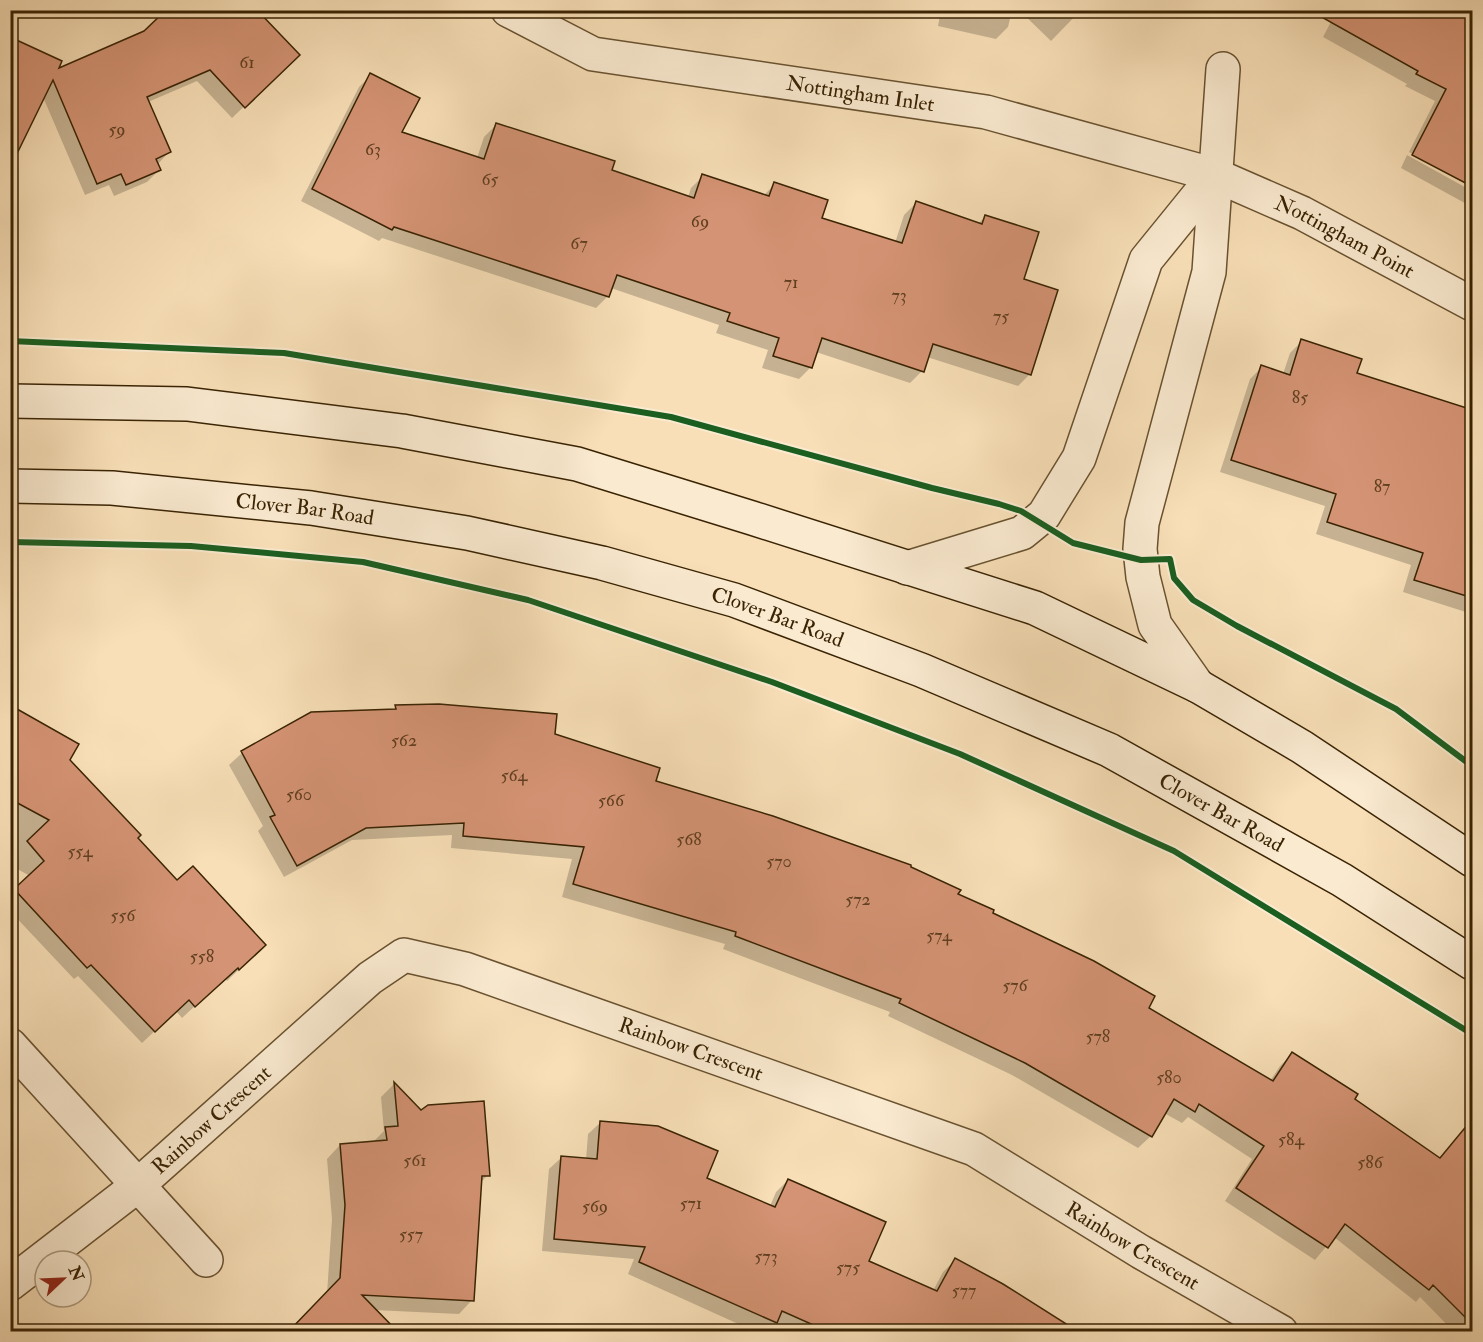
<svg xmlns="http://www.w3.org/2000/svg" width="1483" height="1342" viewBox="0 0 1483 1342" font-family="'IM FELL Double Pica',serif">
<rect width="100%" height="100%" fill="#f8dfb7"/>
<filter id="stains"><feTurbulence type="fractalNoise" baseFrequency=".00333" numOctaves="4"/><feColorMatrix values="0 0 0 0 .2 0 0 0 0 .09 0 0 0 0 .02 0 0 0 .5 -.17"/></filter>
<radialGradient id="worn" r=".72"><stop offset=".6" stop-color="#630" stop-opacity="0"/><stop offset="1" stop-color="#630" stop-opacity=".3"/></radialGradient>
<!-- shadow -->
<g fill="#0003">
<path d="M941 10H1012L1008 27 996 39 938 26Z"/>
<path d="M1019 10H1081L1051 41Z"/>
<path d="M1472 10V187L1409 152 1435 101 1405 86 1407 84 1323 37 1336 12Z"/>
<path d="M298 55 232 118 197 81 148 102 169 152 157 165 159 170 147 182 114 196 109 185 85 195 43 97 56 71Z"/>
<path d="M371 75 400 132 477 158 484 137 496 125 610 171 688 197 691 188 703 176 763 196 775 184 820 219 895 243 904 215 916 203 978 224 985 217 1023 279 1030 374 1018 386 927 357 922 371 910 383 816 352 811 367 799 379 762 368 768 350 716 333 719 325 611 288 608 296 596 308 382 238 379 241 301 201 359 87Z"/>
<path d="M1407 155 1472 191V207L1401 168Z"/>
<path d="M1302 341 1356 374 1472 456V614L1403 592 1411 565 1316 534 1325 506 1220 472 1250 379 1262 367 1283 374 1290 353Z"/>
<path d="M396 707 554 735 654 782 956 895 1270 1081 1280 1066 1292 1054 1439 1159 1455 1142 1472 1157V1332H1454L1420 1297 1416 1302 1334 1237 1315 1260 1225 1201 1252 1159 1188 1117 1182 1123 1164 1113 1151 1136 1138 1148 1012 1075 888 1016 890 1012 723 949 725 944 562 897 572 859 451 848 452 835 352 840 284 877 258 831 263 826 229 765 242 753 312 714 393 710Z"/>
<path d="M10 708 69 760 177 883 252 957 227 981 225 978 182 1018 176 1011 142 1043 78 976 74 979 10 911V895L30 876 10 865Z"/>
<path d="M394 1084 421 1112 488 1175 480 1183 472 1300 459 1314 374 1310 327 1294 332 1219 327 1159 340 1145 372 1143 384 1131 381 1097Z"/>
<path d="M601 1122 705 1179 770 1206 776 1192 788 1180 867 1262 933 1291 943 1272 955 1260 1036 1332H791L774 1324 766 1332H756L628 1274 634 1259 542 1251 549 1169 562 1157 586 1160 588 1134Z"/>
</g>
<!-- building -->
<g fill="#d49374" stroke="#392303" stroke-width="1.5">
<path d="M166 10H257L300 55 245 108 210 70 147 97 171 152 156 159 161 170 126 185 121 174 97 184 53 80 10 168V37L62 61 59 68 144 31Z"/>
<path d="M1309 10H1473V187L1412 155 1446 89 1416 74 1418 71Z"/>
<path d="M370 73 420 98 402 132 484 159 496 123 615 161 612 170 694 198 702 174 769 196 774 182 828 200 822 218 902 243 916 201 982 224 985 215 1039 232 1024 279 1058 290 1031 375 933 344 924 372 822 338 812 368 773 356 779 338 727 321 730 313 617 275 609 297 394 227 392 230 312 189Z"/>
<path d="M1301 339 1362 359 1357 373 1473 410V598L1414 580 1423 553 1327 522 1336 494 1231 460 1261 365 1290 375Z"/>
<path d="M439 704 557 714 555 734 660 768 656 781 773 816 911 865V867L961 890 958 894 994 910 993 913 1094 961 1155 996 1149 1008 1273 1081 1292 1052 1358 1094 1355 1099 1440 1158 1473 1118V1325L1433 1285 1429 1290 1345 1224 1328 1248 1236 1188 1264 1146 1199 1104 1195 1112 1174 1099 1152 1137 1025 1063 899 1003 901 999 735 936 736 932 573 884 584 847 463 836 464 823 366 828 297 866 270 817 275 815 241 751 311 712 396 709 395 705Z"/>
<path d="M10 705 79 744 70 760 141 835 138 838 177 880 193 866 266 945 239 970 238 968 195 1007 189 1000 155 1032 91 965 87 968 14 889 44 861 27 841 49 820 10 799Z"/>
<path d="M394 1082 421 1110 428 1105 484 1101 490 1176H482L474 1301 362 1295 398 1332H288L340 1278 345 1205 340 1144 387 1140 385 1127 398 1126Z"/>
<path d="M600 1121 658 1126 718 1151 707 1178 775 1207 788 1179 886 1222 869 1261 937 1291 955 1258 1003 1284 1079 1332H829L782 1311 777 1323 639 1262 645 1247 554 1239 561 1156 597 1159Z"/>
</g>
<g fill="none" stroke-linecap="round" stroke-linejoin="round">
<defs>
<g id="minor">
<path id="s1" d="M508 10 593 54 986 112 1215 175 1302 213 1472 304"/>
<path d="M907 568 1022 533 1044 515 1079 458 1146 260 1215 175"/>
<path d="M1198 686 1155 625 1143 577 1140 549 1142 523 1209 272 1223 69"/>
<path d="M10 1045 206 1260"/>
<path id="s2" d="M10 1284 137 1186 370 978 404 955 465 969 974 1149 1141 1252 1281 1332"/>
</g>
<g id="secondary">
<path d="M10 401 187 404 402 431 577 464 752 518 1035 608 1198 686 1302 747 1472 860"/>
<path id="s3" d="M10 486 112 488 311 508 467 533 602 563 734 600 921 670 1109 750 1342 880 1472 963"/>
</g>
</defs>
<!-- minor casing -->
<use href="#minor" stroke="#695230" stroke-width="36"/>
<!-- secondary casing -->
<use href="#secondary" stroke="#392303" stroke-width="36"/>
<!-- minor -->
<use href="#minor" stroke="#faead0" stroke-width="33"/>
<!-- secondary -->
<use href="#secondary" stroke="#faead0" stroke-width="33"/>
<defs>
<g id="cycleway">
<path d="M10 341 284 353 671 417 932 488 999 504 1021 511 1073 543 1141 560 1170 559 1174 578 1193 600 1237 626 1396 709 1472 766"/>
<path d="M10 542 191 546 363 562 528 600 772 682 960 754 1174 851 1472 1034"/>
</g>
</defs>
<!-- cycleway casing -->
<use href="#cycleway" stroke="#faead0" stroke-width="10"/>
<!-- cycleway -->
<use href="#cycleway" stroke="#1b5e20" stroke-width="6"/>
</g>
<g text-anchor="middle" stroke-width="5" stroke-linejoin="round" paint-order="stroke">
<!-- number labels -->
<g font-size="18" fill="#603f1f">
<text x="247" y="68">61</text>
<text x="117" y="135">59</text>
<text x="373" y="155">63</text>
<text x="490" y="185">65</text>
<text x="700" y="227">69</text>
<text x="579" y="249">67</text>
<text x="791" y="288">71</text>
<text x="899" y="301">73</text>
<text x="1001" y="322">75</text>
<text x="1300" y="403">85</text>
<text x="1382" y="492">87</text>
<text x="404" y="746">562</text>
<text x="514" y="781">564</text>
<text x="299" y="800">560</text>
<text x="611" y="806">566</text>
<text x="689" y="845">568</text>
<text x="80" y="857">554</text>
<text x="779" y="867">570</text>
<text x="858" y="905">572</text>
<text x="123" y="921">556</text>
<text x="939" y="941">574</text>
<text x="202" y="962">558</text>
<text x="1015" y="991">576</text>
<text x="1098" y="1042">578</text>
<text x="1169" y="1083">580</text>
<text x="1291" y="1145">584</text>
<text x="415" y="1166">561</text>
<text x="1370" y="1168">586</text>
<text x="691" y="1209">571</text>
<text x="595" y="1212">569</text>
<text x="411" y="1240">557</text>
<text x="766" y="1262">573</text>
<text x="848" y="1273">575</text>
<text x="964" y="1296">577</text>
</g>
<!-- street labels -->
<g font-size="21" fill="#392303" stroke="#faead0">
<text dy="7" stroke="none"><textPath href="#s1" startOffset="366">Nottingham Inlet</textPath></text>
<text dy="7" stroke="none"><textPath href="#s1" startOffset="874">Nottingham Point</textPath></text>
<text dy="7" stroke="none"><textPath href="#s3" startOffset="296">Clover Bar Road</textPath></text>
<text dy="7" stroke="none"><textPath href="#s3" startOffset="782">Clover Bar Road</textPath></text>
<text dy="7" stroke="none"><textPath href="#s3" startOffset="1268">Clover Bar Road</textPath></text>
<text dy="7" stroke="none"><textPath href="#s2" startOffset="816">Rainbow Crescent</textPath></text>
<text dy="7" stroke="none"><textPath href="#s2" startOffset="260">Rainbow Crescent</textPath></text>
<text dy="7" stroke="none"><textPath href="#s2" startOffset="1302">Rainbow Crescent</textPath></text>
</g>
</g>
<!-- margin -->
<rect width="1483" height="1342" fill="none" stroke="#f8dfb7" stroke-width="36"/>
<rect x="12" y="12" width="1459" height="1318" fill="none" stroke="#392303" stroke-width="3"/>
<rect x="18" y="18" width="1447" height="1306" fill="none" stroke="#392303" stroke-width="1.5"/>
<!-- north arrow -->
<g transform="translate(63 1279) rotate(67)"><circle r="28" fill="#faead0" stroke="#ad9a7e" stroke-width="1.5"/>
<path d="M0-4.5L10 22L0 15L-10 22Z" fill="#8f2418"/>
<text y="-9" font-size="16" font-weight="bold" text-anchor="middle" fill="#392303">N</text>
</g>
<rect width="100%" height="100%" filter="url(#stains)"/>
<rect width="100%" height="100%" fill="url(#worn)"/>
</svg>
